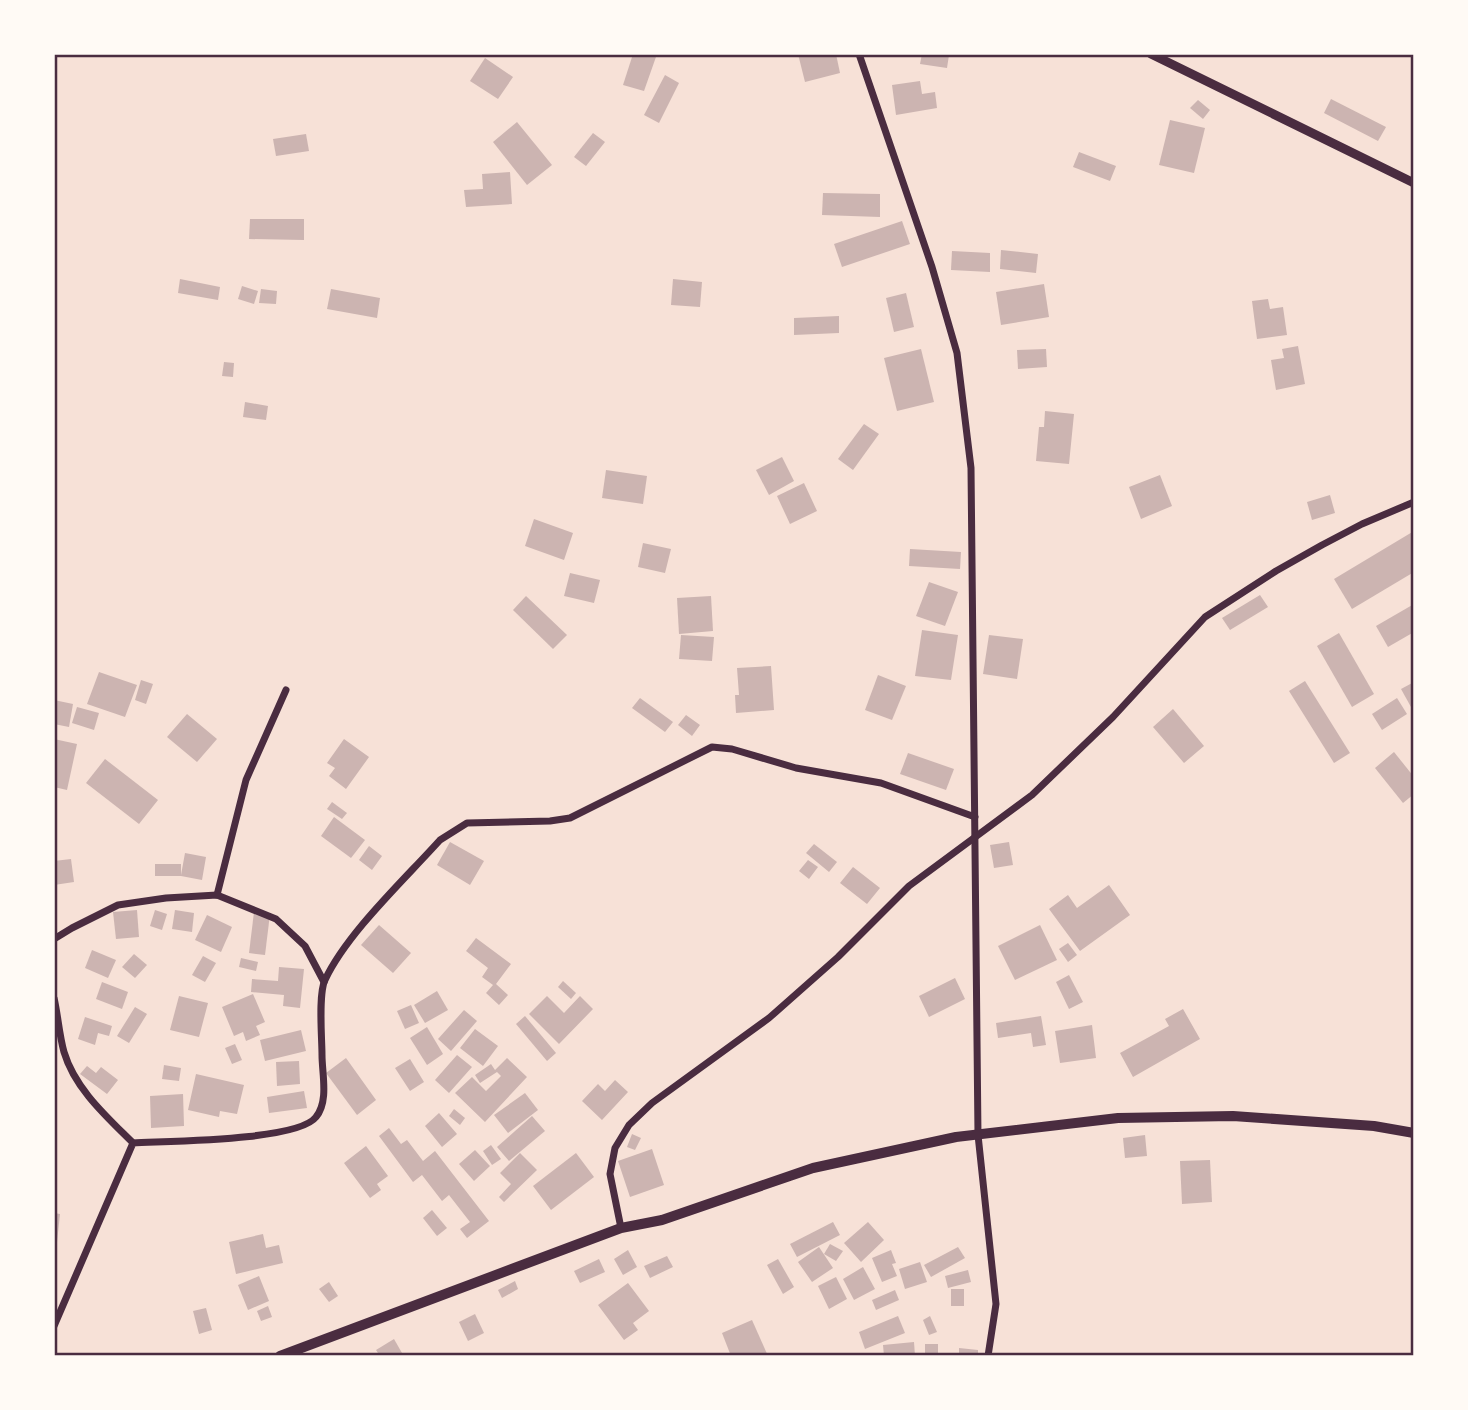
<svg xmlns="http://www.w3.org/2000/svg" width="1468" height="1410" viewBox="0 0 1468 1410" font-family="Lato,sans-serif">
<rect width="100%" height="100%" fill="#f7e1d7"/>
<!-- building -->
<g fill="#ccb4b1">
<path d="M633 54H657L644 91 623 85Z"/>
<path d="M798 54H836L840 73 805 82Z"/>
<path d="M922 54 949 55 947 68 920 64Z"/>
<path d="M485 58 513 77 498 99 470 81Z"/>
<path d="M665 75 679 83 659 123 644 115Z"/>
<path d="M920 81 922 94 935 92 937 108 896 115 892 85Z"/>
<path d="M1331 99 1386 127 1378 141 1324 113Z"/>
<path d="M1198 100 1210 110 1203 119 1190 108Z"/>
<path d="M1170 120 1205 128 1194 173 1159 165Z"/>
<path d="M517 122 552 165 527 185 493 142Z"/>
<path d="M593 133 605 142 586 166 574 157Z"/>
<path d="M306 134 309 151 276 156 273 139Z"/>
<path d="M1079 152 1116 166 1110 181 1073 167Z"/>
<path d="M510 172 512 204 466 207 464 190 483 189 482 174Z"/>
<path d="M823 193 880 194V217L822 215Z"/>
<path d="M250 219H304V240L249 239Z"/>
<path d="M902 221 910 244 842 267 834 244Z"/>
<path d="M1001 250 1038 254 1036 273 1000 269Z"/>
<path d="M952 251 990 253V272L951 270Z"/>
<path d="M180 279 220 287 218 300 178 293Z"/>
<path d="M673 279 702 282 700 307 671 305Z"/>
<path d="M1044 284 1049 317 1001 325 996 292Z"/>
<path d="M242 286 258 291 254 304 238 299Z"/>
<path d="M261 289 277 291 276 304 259 303Z"/>
<path d="M331 289 380 298 377 318 327 309Z"/>
<path d="M906 293 914 327 894 332 886 298Z"/>
<path d="M1268 299 1270 309 1283 307 1287 335 1257 339 1252 301Z"/>
<path d="M839 316V333L794 335V318Z"/>
<path d="M1298 346 1305 384 1276 390 1271 360 1284 358 1282 349Z"/>
<path d="M921 349 934 402 897 411 884 358Z"/>
<path d="M1046 349 1047 367 1018 369 1017 350Z"/>
<path d="M224 362 234 363 233 377 222 376Z"/>
<path d="M245 402 268 406 266 420 243 417Z"/>
<path d="M1045 411 1074 414 1069 464 1036 461 1039 427H1044Z"/>
<path d="M864 424 879 434 853 470 838 459Z"/>
<path d="M782 457 794 481 769 495 756 470Z"/>
<path d="M606 470 647 476 643 504 602 498Z"/>
<path d="M1160 475 1172 506 1141 519 1129 487Z"/>
<path d="M804 483 817 511 790 524 777 496Z"/>
<path d="M1330 495 1335 513 1312 520 1307 502Z"/>
<path d="M534 519 573 533 564 560 525 546Z"/>
<path d="M1414 531V572L1352 609 1334 579Z"/>
<path d="M643 543 671 549 665 573 638 567Z"/>
<path d="M910 549 961 552 960 569 909 566Z"/>
<path d="M570 573 600 580 594 603 564 596Z"/>
<path d="M929 582 958 592 945 626 916 616Z"/>
<path d="M1260 595 1268 607 1230 630 1222 618Z"/>
<path d="M526 596 567 635 553 649 513 610Z"/>
<path d="M711 596 713 631 679 634 677 598Z"/>
<path d="M1414 604V632L1388 647 1376 626Z"/>
<path d="M922 630 958 635 951 680 915 676Z"/>
<path d="M1339 633 1374 694 1352 707 1317 646Z"/>
<path d="M681 635 714 637 712 661 679 659Z"/>
<path d="M989 635 1023 639 1017 679 983 674Z"/>
<path d="M771 666 774 710 736 713 735 695H739L737 668Z"/>
<path d="M99 672 137 685 125 717 87 704Z"/>
<path d="M878 675 906 686 892 720 865 710Z"/>
<path d="M141 680 153 684 146 704 135 700Z"/>
<path d="M1305 681 1350 753 1334 763 1289 691Z"/>
<path d="M1414 682V706L1411 707 1401 689Z"/>
<path d="M640 698 673 722 665 732 632 708Z"/>
<path d="M1397 698 1407 714 1382 730 1372 714Z"/>
<path d="M54 700 73 704 69 727 54 724Z"/>
<path d="M77 707 99 713 94 730 72 723Z"/>
<path d="M1173 709 1204 746 1184 763 1153 727Z"/>
<path d="M187 714 217 739 197 762 167 737Z"/>
<path d="M686 715 700 725 692 736 678 725Z"/>
<path d="M54 739 77 744 67 790 54 787Z"/>
<path d="M344 739 369 757 346 789 329 776 335 768 327 763Z"/>
<path d="M1394 752 1414 777V794L1403 803 1375 768Z"/>
<path d="M908 753 954 769 946 790 900 774Z"/>
<path d="M105 759 158 800 139 824 86 783Z"/>
<path d="M332 802 347 813 342 819 327 809Z"/>
<path d="M334 817 365 840 351 858 321 836Z"/>
<path d="M450 842 484 861 470 885 437 865Z"/>
<path d="M1009 842 1013 865 994 868 990 845Z"/>
<path d="M814 844 837 862 829 872 806 853Z"/>
<path d="M369 846 382 856 372 870 359 860Z"/>
<path d="M185 853 206 857 202 880 181 876H155V864H181V875Z"/>
<path d="M71 859 74 882 54 885V861Z"/>
<path d="M808 860 818 867 809 879 799 871Z"/>
<path d="M853 867 880 888 867 904 840 883Z"/>
<path d="M1109 885 1130 915 1080 951 1049 909 1068 895 1077 908Z"/>
<path d="M137 910 139 937 116 939 113 912Z"/>
<path d="M155 910 167 914 162 930 150 926Z"/>
<path d="M175 910 194 913 192 932 172 929Z"/>
<path d="M254 912 270 914 265 955 249 953Z"/>
<path d="M207 915 232 927 221 952 195 940Z"/>
<path d="M379 925 411 953 393 973 361 945Z"/>
<path d="M1040 925 1057 960 1015 980 998 946Z"/>
<path d="M476 938 511 964 496 984 508 995 499 1005 486 993 493 985 482 977 488 968 466 951Z"/>
<path d="M1068 943 1077 955 1068 962 1059 949Z"/>
<path d="M92 950 116 960 108 978 85 968Z"/>
<path d="M134 954 147 965 135 978 122 967Z"/>
<path d="M203 956 216 963 205 982 192 975Z"/>
<path d="M241 958 258 962 256 971 239 967Z"/>
<path d="M279 967 304 969 300 1008 283 1006 284 995 251 992 252 979 278 981Z"/>
<path d="M1069 975 1083 1002 1069 1009 1056 982Z"/>
<path d="M955 978 965 999 929 1017 919 996Z"/>
<path d="M563 981 576 993 571 999 558 987Z"/>
<path d="M102 982 128 992 122 1009 96 999Z"/>
<path d="M437 991 448 1010 425 1023 414 1005Z"/>
<path d="M253 994 265 1022 256 1026 260 1035 246 1041 243 1032 234 1036 222 1007Z"/>
<path d="M179 996 208 1003 199 1037 170 1030Z"/>
<path d="M547 996 564 1013 580 996 593 1009 559 1044 529 1014Z"/>
<path d="M411 1005 419 1023 405 1029 397 1011Z"/>
<path d="M135 1007 147 1014 129 1043 117 1036Z"/>
<path d="M1183 1009 1200 1039 1133 1077 1120 1053 1169 1026 1165 1019Z"/>
<path d="M464 1010 477 1021 451 1051 438 1039Z"/>
<path d="M525 1016 556 1053 547 1061 516 1024Z"/>
<path d="M1041 1016 1046 1045 1033 1047 1031 1033 998 1038 996 1023Z"/>
<path d="M85 1017 112 1026 109 1036 98 1033 95 1045 78 1039Z"/>
<path d="M1092 1025 1096 1058 1060 1063 1055 1031Z"/>
<path d="M427 1027 443 1054 427 1065 410 1038Z"/>
<path d="M475 1029 498 1046 483 1066 460 1048Z"/>
<path d="M301 1030 306 1051 265 1061 260 1040Z"/>
<path d="M235 1044 242 1060 232 1064 225 1048Z"/>
<path d="M457 1055 472 1067 449 1093 435 1080Z"/>
<path d="M346 1058 376 1100 357 1115 326 1073Z"/>
<path d="M507 1058 527 1077 485 1122 455 1093 472 1077 486 1091 501 1076 497 1072 480 1083 475 1075 491 1064 495 1070Z"/>
<path d="M410 1059 424 1082 410 1091 395 1068Z"/>
<path d="M299 1061 300 1084 277 1086 276 1062Z"/>
<path d="M164 1065 181 1068 179 1081 162 1079Z"/>
<path d="M87 1066 96 1073 101 1067 118 1080 107 1094 80 1074Z"/>
<path d="M196 1074 244 1085 237 1114 220 1111 219 1117 188 1110Z"/>
<path d="M615 1080 628 1092 602 1120 582 1101 598 1084 605 1091Z"/>
<path d="M304 1091 307 1108 269 1113 267 1097Z"/>
<path d="M525 1093 538 1110 508 1133 494 1115Z"/>
<path d="M183 1094 184 1126 151 1128 150 1096Z"/>
<path d="M454 1109 465 1118 460 1125 449 1116Z"/>
<path d="M439 1113 457 1134 442 1147 425 1126Z"/>
<path d="M532 1116 545 1131 509 1161 497 1147Z"/>
<path d="M389 1128 401 1144 407 1140 423 1161 435 1151 489 1221 467 1238 460 1229 470 1222 449 1195 442 1201 422 1175 413 1182 379 1136Z"/>
<path d="M632 1134 641 1138 635 1150 627 1147Z"/>
<path d="M1145 1135 1147 1156 1125 1158 1123 1138Z"/>
<path d="M491 1145 501 1159 492 1165 483 1151Z"/>
<path d="M366 1146 388 1176 377 1184 381 1190 370 1198 344 1163Z"/>
<path d="M652 1149 664 1185 630 1197 618 1161Z"/>
<path d="M475 1150 490 1166 474 1181 459 1164Z"/>
<path d="M520 1153 537 1170 504 1202 499 1197 511 1184 500 1173Z"/>
<path d="M576 1153 594 1177 551 1210 533 1186Z"/>
<path d="M1210 1160 1212 1202 1182 1204 1180 1161Z"/>
<path d="M432 1210 447 1228 437 1236 423 1218Z"/>
<path d="M54 1213 60 1214 57 1242H54Z"/>
<path d="M833 1222 840 1235 797 1257 790 1244Z"/>
<path d="M868 1222 884 1240 861 1262 844 1243Z"/>
<path d="M263 1234 266 1248 279 1245 283 1263 236 1274 229 1242Z"/>
<path d="M830 1244 843 1251 836 1261 824 1254Z"/>
<path d="M819 1247 833 1268 812 1282 798 1262Z"/>
<path d="M958 1247 965 1258 931 1277 924 1265Z"/>
<path d="M628 1250 637 1267 623 1275 614 1259Z"/>
<path d="M891 1250 896 1263 892 1264 897 1276 882 1282 872 1258Z"/>
<path d="M667 1256 673 1267 650 1278 644 1266Z"/>
<path d="M599 1259 605 1272 580 1283 574 1271Z"/>
<path d="M778 1259 794 1287 783 1294 767 1265Z"/>
<path d="M920 1262 927 1282 905 1289 899 1269Z"/>
<path d="M863 1267 875 1289 854 1300 843 1279Z"/>
<path d="M968 1270 971 1282 948 1288 945 1276Z"/>
<path d="M259 1276 269 1301 248 1310 238 1285Z"/>
<path d="M836 1277 847 1299 829 1309 818 1286Z"/>
<path d="M515 1281 518 1289 502 1298 498 1290Z"/>
<path d="M329 1282 338 1296 329 1302 319 1289Z"/>
<path d="M628 1283 649 1311 633 1323 638 1330 624 1340 598 1305Z"/>
<rect x="951" y="1289" width="13" height="17"/>
<path d="M895 1290 899 1300 876 1310 872 1300Z"/>
<path d="M268 1306 272 1317 261 1321 257 1311Z"/>
<path d="M206 1308 212 1330 199 1334 193 1311Z"/>
<path d="M475 1314 484 1333 468 1341 459 1322Z"/>
<path d="M898 1316 905 1333 865 1349 859 1332Z"/>
<path d="M930 1316 937 1332 929 1335 923 1320Z"/>
<path d="M752 1320 768 1356H731L722 1333Z"/>
<path d="M394 1339 402 1353 397 1356H380L376 1350Z"/>
<path d="M914 1342 915 1356H884L883 1345Z"/>
<rect x="925" y="1344" width="13" height="12"/>
<path d="M959 1348 978 1350V1356H959Z"/>
</g>
<g fill="none" stroke-linecap="round" stroke-linejoin="round">
<!-- minor -->
<g stroke="#4a2c40" stroke-width="7">
<path d="M859 54 932 267 957 353 971 468 978 1135 996 1304 988 1356"/>
<path d="M217 895 246 780 286 690"/>
<path d="M54 939 72 928 118 905 166 898 217 895 276 919 305 946 324 982"/>
<path d="M54 998C58 1015 59 1034 64 1052 75 1089 107 1117 133 1143"/>
<path d="M621 1228 610 1174 615 1148 629 1125 652 1103 769 1018 838 957 909 886 1032 795 1113 717 1205 617 1276 571 1322 545 1362 524 1414 502"/>
<path d="M54 1326 133 1143C167 1141 298 1141 316 1117 329 1101 322 1074 322 1055 322 1038 318 994 325 980 347 933 405 879 440 840L467 823 550 821 570 818 712 747 732 749 796 768 881 783 975 817"/>
</g>
<!-- tertiary -->
<path stroke="#4a2c40" stroke-width="9" d="M1151 54 1414 183"/>
<!-- secondary -->
<path stroke="#4a2c40" stroke-width="10" d="M280 1356 621 1228 662 1220 813 1168 956 1137 1118 1118 1233 1116 1374 1126 1414 1133"/>
</g>
<!-- border -->
<rect width="1468" height="1410" fill="none" stroke="#fffaf5" stroke-width="112"/>
<rect x="56" y="56" width="1356" height="1298" fill="none" stroke="#4a2c40" stroke-width="2.5"/>
</svg>
